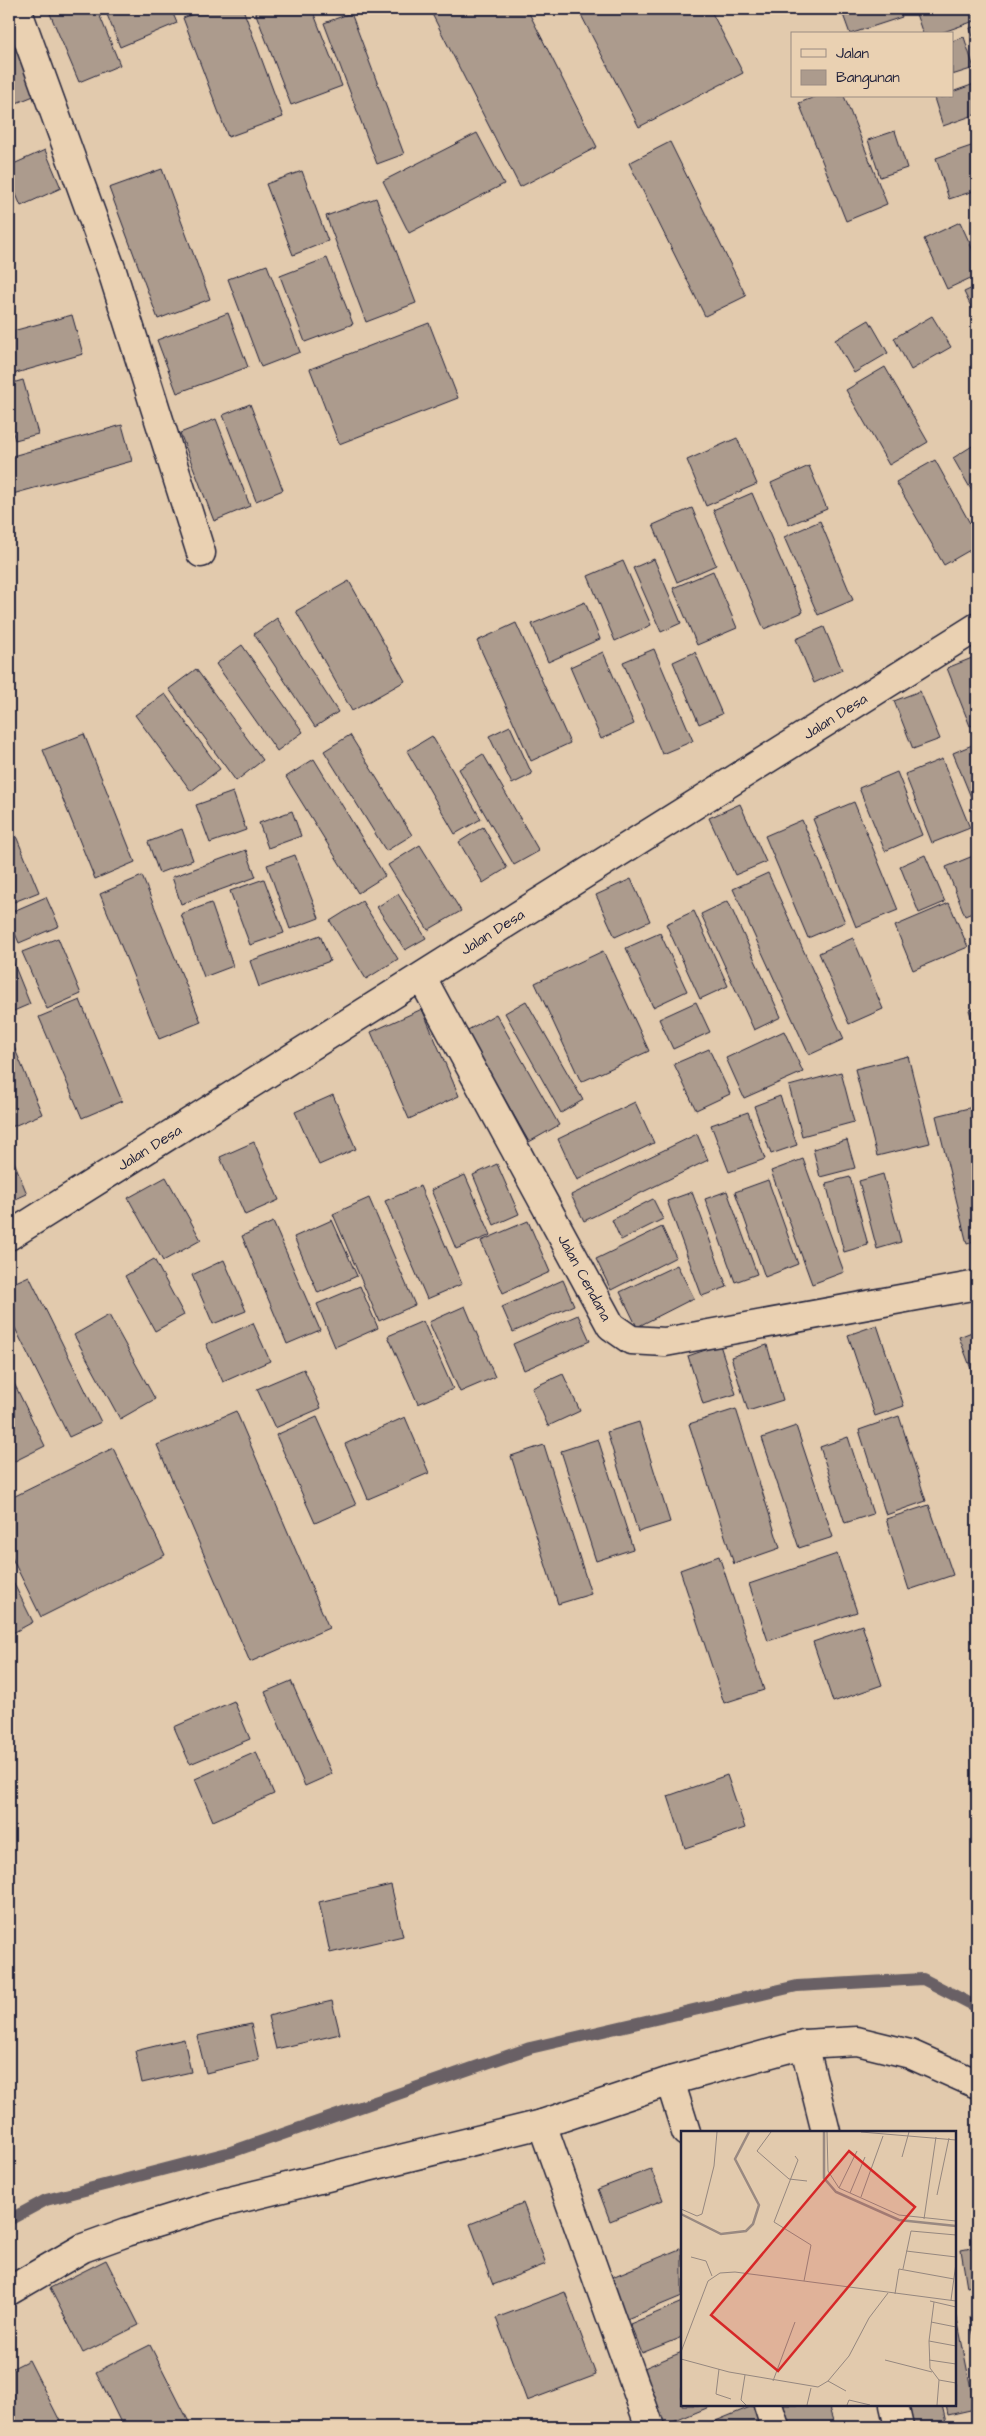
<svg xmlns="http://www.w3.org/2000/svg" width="986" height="2436" viewBox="0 0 986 2436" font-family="'Architects Daughter',sans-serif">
<rect width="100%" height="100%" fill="#e2caad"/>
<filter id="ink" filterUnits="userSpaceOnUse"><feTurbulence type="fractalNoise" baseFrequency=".02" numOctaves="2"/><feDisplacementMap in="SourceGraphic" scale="10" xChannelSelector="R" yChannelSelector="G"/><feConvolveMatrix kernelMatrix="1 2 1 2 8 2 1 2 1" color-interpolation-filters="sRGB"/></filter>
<g filter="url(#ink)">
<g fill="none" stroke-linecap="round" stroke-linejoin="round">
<!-- stream -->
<path stroke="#696065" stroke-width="12" d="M9 2220 46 2200 231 2152 530 2048 797 1986 923 1979 977 2007"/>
</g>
<!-- building -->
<g fill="#ac9b8d" stroke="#22223b">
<path d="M48 9H97L120 65 79 82Z"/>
<path d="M113 9H171L177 23 120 47 106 12Z"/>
<path d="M206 9H243L283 117 228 137 183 18Z"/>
<path d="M254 9H312L342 86 291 105Z"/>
<path d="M441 9H527L597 147 520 187 432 14Z"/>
<path d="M578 9H710L743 73 639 127Z"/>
<path d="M841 9H899L902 17 850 34Z"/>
<path d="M920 9H977V20L938 34H923L915 11Z"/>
<path d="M351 13 404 154 377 164 324 23Z"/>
<path d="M9 19 41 93 9 106Z"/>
<path d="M977 26V48L970 28Z"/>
<path d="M964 37 974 68 952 75V41Z"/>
<path d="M977 83V114L943 126 934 98 952 96V92Z"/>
<path d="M817 96H844L887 204 846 221 799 103Z"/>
<path d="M895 131 907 168 880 177 868 140Z"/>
<path d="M477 133 504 184 409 233 383 181Z"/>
<path d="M670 142 746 296 705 316 629 163Z"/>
<path d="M977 144V190L949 199 936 158Z"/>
<path d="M45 150 61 188 21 206 9 178V166Z"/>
<path d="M162 169 210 299 158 319 109 188Z"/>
<path d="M302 171 328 241 293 255 266 184Z"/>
<path d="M376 198 416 303 366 322 326 216Z"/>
<path d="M960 222 977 259V275L947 289 924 239Z"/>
<path d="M327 258 353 324 305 342 280 276Z"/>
<path d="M267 265 300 352 261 367 228 279Z"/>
<path d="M977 286V319L964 292Z"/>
<path d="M228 313 248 367 177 393 157 340Z"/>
<path d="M72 315 83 354 9 375V332Z"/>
<path d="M932 316 951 347 911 370 894 338Z"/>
<path d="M869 320 888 353 854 373 835 340Z"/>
<path d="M429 323 458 398 339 444 310 369Z"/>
<path d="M885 367 928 442 889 465 846 390Z"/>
<path d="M23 380 38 434 15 440 9 419V384Z"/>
<path d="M250 404 283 490 256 501 223 415Z"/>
<path d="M216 419 250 506 214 521 180 433Z"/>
<path d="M122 425 132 461 9 495V457Z"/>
<path d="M737 438 757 484 706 506 687 460Z"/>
<path d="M977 443V500L953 458Z"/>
<path d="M935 460 977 536V546L944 565 896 482Z"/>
<path d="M809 466 827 509 789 525 771 483Z"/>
<path d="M752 493 803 612 764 629 713 510Z"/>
<path d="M692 508 716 565 677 582 653 525Z"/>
<path d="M820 521 853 600 818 615 784 537Z"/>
<path d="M654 559 681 623 661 632 633 568Z"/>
<path d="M623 561 651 625 615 641 588 576Z"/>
<path d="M713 571 737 628 697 645 673 588Z"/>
<path d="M349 581 405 681 352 711 296 611Z"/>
<path d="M585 602 600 639 548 662 532 624Z"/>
<path d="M277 618 338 712 315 727 254 634Z"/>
<path d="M516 623 570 743 531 761 477 641Z"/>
<path d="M824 627 842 670 814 683 796 639Z"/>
<path d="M242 645 303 732 277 751 216 664Z"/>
<path d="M654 649 693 741 662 754 623 662Z"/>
<path d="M603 652 634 724 601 739 570 667Z"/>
<path d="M695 652 722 714 699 724 673 662Z"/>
<path d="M977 656V724L970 726 947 668Z"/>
<path d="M196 669 263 760 236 781 169 689Z"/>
<path d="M920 691 940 739 913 749 894 701Z"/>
<path d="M165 694 220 769 191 791 135 715Z"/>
<path d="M510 726 532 774 512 784 489 736Z"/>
<path d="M84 734 135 862 95 879 43 750Z"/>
<path d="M350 735 412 835 386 851 324 751Z"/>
<path d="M432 736 481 819 455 834 407 751Z"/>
<path d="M977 743V812L953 753Z"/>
<path d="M483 754 539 851 514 865 459 769Z"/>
<path d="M314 759 385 876 358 893 286 777Z"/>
<path d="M942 759 970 828 932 843 905 774Z"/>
<path d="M897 772 922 835 885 851 859 788Z"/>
<path d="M233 792 246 830 210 843 196 805Z"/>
<path d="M854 802 898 910 856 927 813 819Z"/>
<path d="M740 804 766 862 735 875 709 818Z"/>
<path d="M292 811 301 836 268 848 259 823Z"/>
<path d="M9 819 39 892 9 904Z"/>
<path d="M802 820 845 922 808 938 765 836Z"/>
<path d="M483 827 507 868 483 883 459 842Z"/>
<path d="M182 829 193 860 159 873 148 842Z"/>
<path d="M420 845 461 911 428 930 388 865Z"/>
<path d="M246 850 256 877 181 904 172 877Z"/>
<path d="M295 855 319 918 290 929 267 865Z"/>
<path d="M925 855 945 902 919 913 900 866Z"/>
<path d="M973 856 977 866V911L965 916 946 867Z"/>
<path d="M768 873 844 1039 809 1055 733 889Z"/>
<path d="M142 876 201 1022 159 1039 100 894Z"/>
<path d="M264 879 284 933 250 945 230 891Z"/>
<path d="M631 879 650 921 615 937 596 895Z"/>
<path d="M398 894 426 938 405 950 377 907Z"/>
<path d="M46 897 59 926 19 943 9 919V913Z"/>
<path d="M362 901 398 959 366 979 330 921Z"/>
<path d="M728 901 781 1017 754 1030 701 914Z"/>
<path d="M211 903 233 966 204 977 181 914Z"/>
<path d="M949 903 968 947 913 970 895 926Z"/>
<path d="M694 911 728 986 700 999 666 924Z"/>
<path d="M660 933 687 991 653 1007 626 948Z"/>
<path d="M320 935 330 961 259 987 250 961Z"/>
<path d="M58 938 81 994 47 1009 22 952Z"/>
<path d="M853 938 883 1009 849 1024 819 953Z"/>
<path d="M603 951 649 1051 581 1082 535 983Z"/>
<path d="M9 952 30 1004 9 1013Z"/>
<path d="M80 1000 122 1101 82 1118 39 1017Z"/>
<path d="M526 1001 583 1100 561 1113 505 1013Z"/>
<path d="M696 1002 710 1032 673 1049 659 1019Z"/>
<path d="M977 1007V1035L969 1010Z"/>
<path d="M422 1009 459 1096 409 1119 371 1032Z"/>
<path d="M496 1014 559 1125 529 1142 466 1031Z"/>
<path d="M784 1031 803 1072 744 1098 726 1058Z"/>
<path d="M12 1042 42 1114 9 1128V1044Z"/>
<path d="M709 1049 730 1094 696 1110 674 1064Z"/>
<path d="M908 1056 930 1143 877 1156 855 1069Z"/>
<path d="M841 1072 854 1122 802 1136 789 1086Z"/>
<path d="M333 1095 356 1149 319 1165 295 1112Z"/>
<path d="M780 1096 797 1145 771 1154 754 1106Z"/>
<path d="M635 1102 654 1143 577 1180 558 1139Z"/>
<path d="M977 1106V1241L967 1244 936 1116Z"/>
<path d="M748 1112 765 1159 729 1172 711 1125Z"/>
<path d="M697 1134 708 1160 584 1221 571 1195Z"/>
<path d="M847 1140 855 1168 820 1177 813 1149Z"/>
<path d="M254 1142 279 1200 245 1215 220 1157Z"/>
<path d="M9 1149 27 1194 9 1202Z"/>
<path d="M803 1159 844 1272 812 1284 771 1171Z"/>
<path d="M497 1164 519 1214 494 1225 473 1175Z"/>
<path d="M883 1174 901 1242 877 1249 859 1181Z"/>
<path d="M465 1175 491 1235 456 1249 431 1190Z"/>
<path d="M166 1177 201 1240 163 1261 128 1198Z"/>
<path d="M850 1177 868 1245 844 1252 826 1183Z"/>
<path d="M768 1180 798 1264 765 1277 735 1192Z"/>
<path d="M420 1186 462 1284 427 1299 385 1201Z"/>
<path d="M727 1191 757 1274 735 1282 705 1199Z"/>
<path d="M692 1192 727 1287 702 1296 667 1201Z"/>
<path d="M369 1198 415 1305 379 1321 333 1214Z"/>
<path d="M653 1199 663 1219 621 1240 612 1220Z"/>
<path d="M332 1220 357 1276 318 1293 294 1237Z"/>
<path d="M528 1221 550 1272 503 1293 481 1241Z"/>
<path d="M273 1222 320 1330 287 1344 242 1236Z"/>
<path d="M662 1227 676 1257 611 1290 596 1259Z"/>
<path d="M154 1259 184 1315 155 1331 125 1276Z"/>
<path d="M224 1260 246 1311 213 1324 192 1275Z"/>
<path d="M677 1265 694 1298 637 1327 620 1292Z"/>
<path d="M29 1276 101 1422 69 1437 9 1316V1285Z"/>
<path d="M563 1280 574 1305 513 1332 502 1307Z"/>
<path d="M360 1286 378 1328 335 1347 317 1304Z"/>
<path d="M465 1306 495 1377 460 1392 429 1322Z"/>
<path d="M109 1315 155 1399 120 1419 74 1335Z"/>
<path d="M578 1315 590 1341 524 1370 513 1344Z"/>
<path d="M423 1321 453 1389 418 1404 388 1336Z"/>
<path d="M253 1323 270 1361 223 1382 206 1344Z"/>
<path d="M877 1325 904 1406 875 1416 848 1335Z"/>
<path d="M977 1330V1385L959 1337Z"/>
<path d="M720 1345 736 1394 703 1404 688 1356Z"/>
<path d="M767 1345 783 1400 748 1411 731 1357Z"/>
<path d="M304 1369 321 1408 275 1428 257 1389Z"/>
<path d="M9 1373 45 1446 9 1464Z"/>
<path d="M563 1374 580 1411 548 1426 532 1388Z"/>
<path d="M736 1409 780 1548 734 1564 689 1424Z"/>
<path d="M236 1411 329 1628 250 1662 157 1445Z"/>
<path d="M899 1416 926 1501 886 1515 859 1430Z"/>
<path d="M317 1417 356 1505 315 1523 276 1435Z"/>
<path d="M405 1417 429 1473 368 1499 345 1444Z"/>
<path d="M639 1422 670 1522 638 1532 607 1432Z"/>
<path d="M796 1426 833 1537 799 1548 762 1438Z"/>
<path d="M848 1437 873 1514 845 1523 820 1447Z"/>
<path d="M598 1439 633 1549 596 1561 561 1451Z"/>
<path d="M544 1445 591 1594 558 1604 511 1456Z"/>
<path d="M113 1448 165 1555 41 1617 9 1552V1499Z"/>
<path d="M929 1505 953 1575 909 1590 886 1519Z"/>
<path d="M837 1554 857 1612 768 1641 749 1584Z"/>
<path d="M719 1556 764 1690 724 1703 680 1570Z"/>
<path d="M12 1580 33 1622 9 1635V1582Z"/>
<path d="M862 1625 882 1685 833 1702 813 1642Z"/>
<path d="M291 1681 332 1774 305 1786 265 1692Z"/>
<path d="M234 1701 250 1739 190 1764 174 1727Z"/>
<path d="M256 1752 274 1794 213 1821 195 1779Z"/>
<path d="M727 1775 745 1828 685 1848 668 1796Z"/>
<path d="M391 1885 403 1936 330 1953 319 1902Z"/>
<path d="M332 2001 340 2034 276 2049 268 2016Z"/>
<path d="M251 2024 259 2060 206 2073 197 2036Z"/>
<path d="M184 2039 191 2072 142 2083 135 2051Z"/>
<path d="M651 2169 663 2200 610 2221 598 2189Z"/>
<path d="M523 2203 546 2264 493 2285 470 2224Z"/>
<path d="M977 2247V2285L967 2287 961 2250Z"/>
<path d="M682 2248V2296L622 2321 605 2280Z"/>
<path d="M106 2260 139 2325 83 2353 50 2288Z"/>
<path d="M565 2292 596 2375 527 2401 496 2318Z"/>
<path d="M682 2302V2337L642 2353 630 2324Z"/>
<path d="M955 2308 975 2409 948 2415 946 2405H955Z"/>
<path d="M977 2316V2354L970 2317Z"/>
<path d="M150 2345 189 2422 180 2427H123L96 2372Z"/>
<path d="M682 2352V2405H714L661 2427 637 2371Z"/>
<path d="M29 2360 63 2427H17L9 2411V2370Z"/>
<path d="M755 2405 764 2427H701Z"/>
<path d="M775 2405H828L835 2427H782Z"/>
<path d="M906 2405H942L947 2427H910Z"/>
<path d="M885 2421 887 2427H866Z"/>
</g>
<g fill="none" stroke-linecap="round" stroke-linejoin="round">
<defs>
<g id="street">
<path d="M17 9 112 271 201 553"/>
<path id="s1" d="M422 978 611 1326 631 1340 665 1342 977 1285"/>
<path d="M804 2044 826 2132"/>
<path d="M670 2081 686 2132"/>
<path d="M542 2124 650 2427"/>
<path d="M9 2291 83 2248 127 2232 214 2205 542 2124 670 2081 804 2044 857 2041 910 2054 977 2084"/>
<path d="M768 2405 775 2427"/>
<path d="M894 2405 899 2427"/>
</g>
<g id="secondary">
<path id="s2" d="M9 1236 977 627"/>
</g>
</defs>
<!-- street casing -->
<use href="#street" stroke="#22223b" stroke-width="31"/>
<!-- secondary casing -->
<use href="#secondary" stroke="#22223b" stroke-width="31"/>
<!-- street -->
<use href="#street" stroke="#ead1b2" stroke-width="28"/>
<!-- secondary -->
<use href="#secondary" stroke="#ead1b2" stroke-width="28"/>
</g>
</g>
<g text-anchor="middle" stroke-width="5" stroke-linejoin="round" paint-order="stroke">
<!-- street labels -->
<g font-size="15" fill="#22223b" stroke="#ead1b2">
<text dy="5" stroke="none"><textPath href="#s2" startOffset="976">Jalan Desa</textPath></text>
<text dy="5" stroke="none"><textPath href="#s2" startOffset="571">Jalan Desa</textPath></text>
<text dy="5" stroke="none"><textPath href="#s2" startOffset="166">Jalan Desa</textPath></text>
<text dy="5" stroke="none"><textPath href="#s1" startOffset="341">Jalan Cendana</textPath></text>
</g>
</g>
<!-- overview -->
<g transform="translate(681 2131)">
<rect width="275" height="275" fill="#e2caad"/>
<path fill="none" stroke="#998981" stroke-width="2.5" d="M143 1V47L155 61 218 89 275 95M0 83 40 103 65 100 72 93 78 74 54 28 68 1"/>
<path fill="none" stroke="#95877f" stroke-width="1" d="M90 1 76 20 108 48M146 1 147 40 158 57 218 84 275 90M180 1 275 9M114 25 117 29 93 91 130 114 123 150M221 26 228 1M108 48 126 50M158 57 176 20M169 62 184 26M256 64 268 7M180 66 202 5M0 78 16 85 21 83 33 35 36 1M243 88 255 6M225 120 275 126M10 126 25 130 31 145M222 138 230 100 275 104M214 163 218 138 273 148M270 169 275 132M249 170 275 176M253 171 248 210 249 237 258 249 275 252M250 191 275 196M248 210 275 215M0 221 27 150 39 142 54 141 275 170M0 228 48 241 137 256 147 250 168 225 188 187 207 162M204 229 251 241M248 229 275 233M38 238 35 263 50 268M64 244 60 269 65 274M92 250 114 191M147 250 165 260M126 274 130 257M166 274 168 269 189 274M256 274 258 249"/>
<path fill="#d62828" fill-opacity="0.15" stroke="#d62828" stroke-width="2.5" d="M168 20 234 76 97 240 30 184Z"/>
<rect width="275" height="275" fill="none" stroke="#22223b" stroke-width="2.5"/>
</g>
<!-- margin -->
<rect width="986" height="2436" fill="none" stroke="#ead1b2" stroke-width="30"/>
<rect x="15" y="15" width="956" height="2406" fill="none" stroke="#22223b" stroke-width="2" filter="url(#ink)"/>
<!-- legend -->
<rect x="791" y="32" width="162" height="65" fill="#ead1b2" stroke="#9a8b82"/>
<rect x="801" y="49" width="25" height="8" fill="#ead1b2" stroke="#9a8b82"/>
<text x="836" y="58" font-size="15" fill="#22223b">Jalan</text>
<rect x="801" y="70" width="25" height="15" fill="#ac9b8d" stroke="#9a8b82"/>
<text x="836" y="82" font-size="15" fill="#22223b">Bangunan</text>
</svg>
